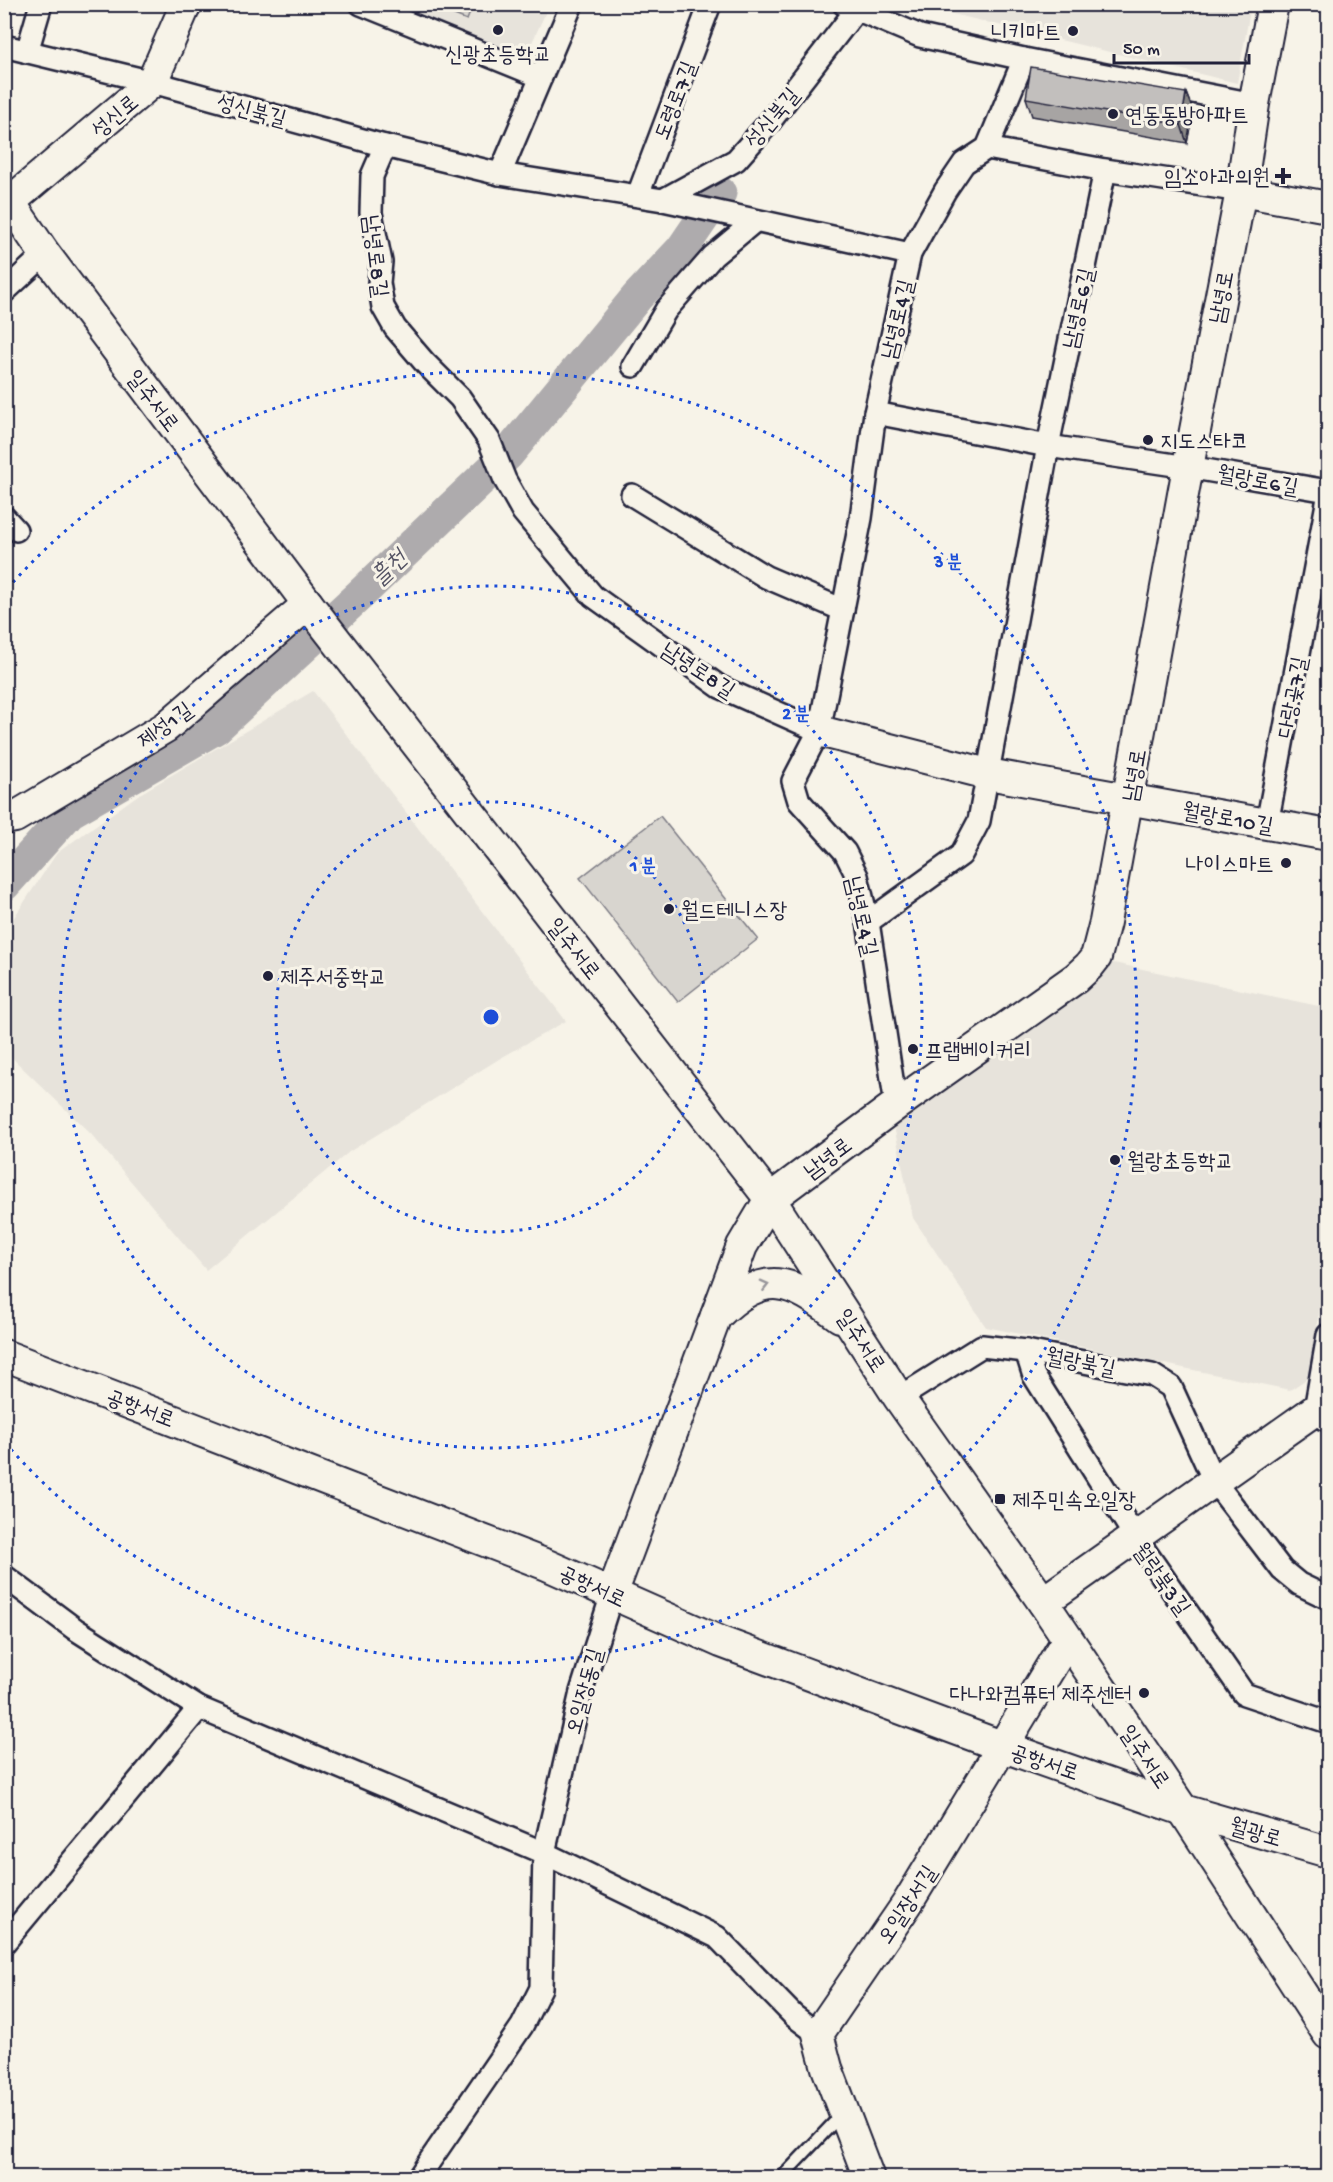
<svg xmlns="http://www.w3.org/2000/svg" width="1333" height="2182" viewBox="0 0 1333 2182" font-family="'Gochi Hand','Poor Story',sans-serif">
<rect width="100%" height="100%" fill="#f7f3e8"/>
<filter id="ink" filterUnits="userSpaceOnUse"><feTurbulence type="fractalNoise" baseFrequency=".0167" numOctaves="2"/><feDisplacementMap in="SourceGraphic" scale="12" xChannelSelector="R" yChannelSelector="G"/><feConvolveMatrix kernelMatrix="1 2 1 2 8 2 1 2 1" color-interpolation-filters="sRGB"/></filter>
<g filter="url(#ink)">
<!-- built -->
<g fill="#e7e3db">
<path d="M912 4H1251V5L1237 83Z"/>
<path d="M390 5H549L526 56Z"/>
<path d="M313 691 566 1021 499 1059 349 1152 206 1270 91 1134 5 1051V931L57 853 138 795Z"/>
<path d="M1090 958 1328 1008V1262L1308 1378 1290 1390 986 1327 913 1218 889 1102Z"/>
</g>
<!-- green -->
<g fill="#d8d5cf" stroke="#7d7c85" stroke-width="1.5">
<path d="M429 5H473L467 20Z"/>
<path d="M660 816 758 939 678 1002 580 878Z"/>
</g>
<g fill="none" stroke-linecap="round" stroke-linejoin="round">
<!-- river -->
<path stroke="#aeabad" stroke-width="33" d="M4 885 70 812 216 728 364 591 508 454 637 297 682 249 720 193"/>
<defs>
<path id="lane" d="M781 2178 841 2115"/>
<g id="street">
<path d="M361 4 541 77"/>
<path d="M844 4 920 36 1024 59 1254 104"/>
<path d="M4 46 152 82 385 146 500 174 663 200 910 254"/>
<path d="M27 52 41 4"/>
<path d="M385 146 372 176 371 213 381 262 379 283 383 307 395 328 425 363 460 398 489 440 505 480 523 512 593 596 720 687 819 731"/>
<path d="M987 148 1105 170 1241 191"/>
<path d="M500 174 572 4"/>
<path d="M638 195 710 4"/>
<path d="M663 200 736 160 768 124 857 9"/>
<path d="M4 292 45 254"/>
<path d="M633 366 666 310 713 256 755 221"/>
<path d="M875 413 1048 446 1188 467 1328 491"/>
<path d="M632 495 766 577 843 610"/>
<path d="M4 517 16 530"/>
<path d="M1267 824 1328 498"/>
<path d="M868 922 961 855 979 821 1048 446 1105 170"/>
<path d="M896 1105 868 922 857 876 845 852 799 801 793 781 819 731 861 518 875 413 910 254 945 191 964 163 987 148 1024 59"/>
<path d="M1026 1351 1034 1376 1136 1538 1244 1694 1328 1722"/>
<path d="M899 1398 982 1346 1026 1351 1152 1375 1171 1387 1214 1481 1282 1570 1299 1584 1328 1598"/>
<path d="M1324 1419 1315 1410 1328 1335"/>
<path d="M4 1576 75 1629 199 1708 544 1853 717 1937 794 2016 818 2034"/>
<path d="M4 1943 199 1708"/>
<path d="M418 2178 522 2026 541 1988 544 1853 581 1692 612 1594"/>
</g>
<g id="secondary">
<path d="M1241 191 1328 207"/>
<path d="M4 194 45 254 308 604 770 1199 899 1398 1043 1602 1183 1810 1328 2034"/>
<path d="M11 201 152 82 186 4"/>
<path d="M819 731 988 774 1328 835"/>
<path d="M4 819 15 817 166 727 308 604"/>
<path d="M716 1316C765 1268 790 1279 840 1317"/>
<path d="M4 1355 547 1565 721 1642 1004 1747 1183 1810 1328 1852"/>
<path d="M612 1594 742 1246 770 1199 896 1105 1076 978 1089 966 1096 957 1105 922 1188 467 1241 191 1254 104 1273 4"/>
<path d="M1043 1602 1315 1410H1328"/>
<path d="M869 2178 827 2068 818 2034 907 1904 1067 1640"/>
</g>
</defs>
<!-- lane casing -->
<use href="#lane" stroke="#22223b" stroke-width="15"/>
<!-- street casing -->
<use href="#street" stroke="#22223b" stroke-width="26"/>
<!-- secondary casing -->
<use href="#secondary" stroke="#22223b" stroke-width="34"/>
<!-- lane -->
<use href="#lane" stroke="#f7f3e8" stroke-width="10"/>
<!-- street -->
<use href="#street" stroke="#f7f3e8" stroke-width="21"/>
<!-- secondary -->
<use href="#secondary" stroke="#f7f3e8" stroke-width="30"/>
</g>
<!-- wall -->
<path fill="#a7a4a3" stroke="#22223b" stroke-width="1.5" d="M1186 93 1193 111 1187 143 1032 116 1026 98Z"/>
<!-- shaded-wall -->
<path fill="#888684" stroke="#22223b" stroke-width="1.5" d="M1186 93 1193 111 1187 143 1181 125Z"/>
<!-- building -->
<path fill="#c2bfbd" stroke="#22223b" stroke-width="1.5" d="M1031 67 1186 93 1181 125 1026 98Z"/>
<!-- one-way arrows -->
<defs><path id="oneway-chevron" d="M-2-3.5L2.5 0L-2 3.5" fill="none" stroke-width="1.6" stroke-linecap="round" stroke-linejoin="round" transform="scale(1.5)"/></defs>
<use stroke="#97959a" href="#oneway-chevron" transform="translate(765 1285) rotate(-14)"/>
</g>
<!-- distance rings -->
<g fill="none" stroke="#1d4ed8" stroke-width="3" stroke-dasharray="3 6">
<circle cx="491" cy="1017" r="215"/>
<circle cx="491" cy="1017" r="431"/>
<path d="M7 589A646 646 0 1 1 7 1445"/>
</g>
<!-- markers -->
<g fill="#22223b" stroke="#f7f3e8" stroke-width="2">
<circle cx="498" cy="30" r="6"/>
<circle cx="1073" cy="31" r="6"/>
<circle cx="1113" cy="114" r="6"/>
<path d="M1280 167h6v6h6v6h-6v6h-6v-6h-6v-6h6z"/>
<circle cx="1148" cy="440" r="6"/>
<circle cx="1286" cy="863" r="6"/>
<circle cx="669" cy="909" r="6"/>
<circle cx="268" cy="976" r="6"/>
<circle cx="913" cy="1049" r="6"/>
<circle cx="1115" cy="1160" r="6"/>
<rect x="994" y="1493" width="12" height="12" rx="3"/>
<circle cx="1144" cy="1693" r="6"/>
</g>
<g text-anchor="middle" stroke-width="6" stroke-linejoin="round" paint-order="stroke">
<!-- poi labels -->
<g font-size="22" fill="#22223b" stroke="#f7f3e8" text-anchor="start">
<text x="1061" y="39" text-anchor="end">니키마트</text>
<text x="498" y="61" text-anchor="middle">신광초등학교</text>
<text x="1125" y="122">연동동방아파트</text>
<text x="1270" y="184" text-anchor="end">임소아과의원</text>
<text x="1160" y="448">지도스타코</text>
<text x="1274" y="871" text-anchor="end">나이스마트</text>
<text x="681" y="917">월드테니스장</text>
<text x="280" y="984">제주서중학교</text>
<text x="925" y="1057">프랩베이커리</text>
<text x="1127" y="1168">월랑초등학교</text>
<text x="1012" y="1507">제주민속오일장</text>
<text x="1132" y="1701" text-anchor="end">다나와컴퓨터 제주센터</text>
</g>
<!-- street labels -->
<g font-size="22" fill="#22223b" stroke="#f7f3e8">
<text transform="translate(674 100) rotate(-69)" y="8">도령로7길</text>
<text transform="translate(252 109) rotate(15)" y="8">성신북길</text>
<text transform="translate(114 115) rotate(-40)" y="8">성신로</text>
<text transform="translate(771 117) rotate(-50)" y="8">성신북길</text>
<text transform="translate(377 256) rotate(83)" y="8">남녕로8길</text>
<text transform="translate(1220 297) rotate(-79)" y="8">남녕로</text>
<text transform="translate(1077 308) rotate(-78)" y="8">남녕로6길</text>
<text transform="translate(896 319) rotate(-77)" y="8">남녕로4길</text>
<text transform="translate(154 400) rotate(53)" y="8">일주서로</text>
<text transform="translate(1258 479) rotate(10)" y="8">월랑로6길</text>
<text transform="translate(699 669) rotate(33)" y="8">남녕로8길</text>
<text transform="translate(1291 697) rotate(-79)" y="8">다랑곶7길</text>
<text transform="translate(164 724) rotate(-36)" y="8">제성1길</text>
<text transform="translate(1133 775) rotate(-80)" y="8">남녕로</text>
<text transform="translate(1228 817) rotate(10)" y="8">월랑로10길</text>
<text transform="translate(863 916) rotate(77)" y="8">남녕로4길</text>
<text transform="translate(575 948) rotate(52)" y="8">일주서로</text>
<text transform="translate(827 1157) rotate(-37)" y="8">남녕로</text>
<text transform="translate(862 1340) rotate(57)" y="8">일주서로</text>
<text transform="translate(1081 1361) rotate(11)" y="8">월랑북길</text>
<text transform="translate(141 1407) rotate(21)" y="8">공항서로</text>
<text transform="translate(1163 1578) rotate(55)" y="8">월랑북3길</text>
<text transform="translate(593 1585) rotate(25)" y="8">공항서로</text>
<text transform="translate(583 1691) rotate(-75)" y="8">오일장동길</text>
<text transform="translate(1146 1756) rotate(56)" y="8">일주서로</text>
<text transform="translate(1045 1761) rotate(19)" y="8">공항서로</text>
<text transform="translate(1256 1831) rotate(16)" y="8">월광로</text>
<text transform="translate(906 1904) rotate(-57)" y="8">오일장서길</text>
</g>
<!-- water labels -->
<g font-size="24" font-style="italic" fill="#535263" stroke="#f7f3e8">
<text transform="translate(388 567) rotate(-43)" y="8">흘천</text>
</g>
</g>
<circle cx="491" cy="1017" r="9" fill="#1d4ed8" stroke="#f7f3e8" stroke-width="3"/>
<g font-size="18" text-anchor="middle" font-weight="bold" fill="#1d4ed8" stroke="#f7f3e8" stroke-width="6" stroke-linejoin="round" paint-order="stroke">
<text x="948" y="567">3 분</text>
<text x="796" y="719">2 분</text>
<text x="643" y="871">1 분</text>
</g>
<!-- margin -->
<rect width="1333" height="2182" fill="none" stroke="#f7f3e8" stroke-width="24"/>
<rect x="12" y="12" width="1309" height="2158" fill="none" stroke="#22223b" stroke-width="2" filter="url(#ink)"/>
<!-- scale -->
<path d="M1114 54v9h135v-9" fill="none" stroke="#22223b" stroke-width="3"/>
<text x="1123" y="54" font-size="18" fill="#22223b" stroke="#f7f3e8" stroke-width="4.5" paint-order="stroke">50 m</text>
</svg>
